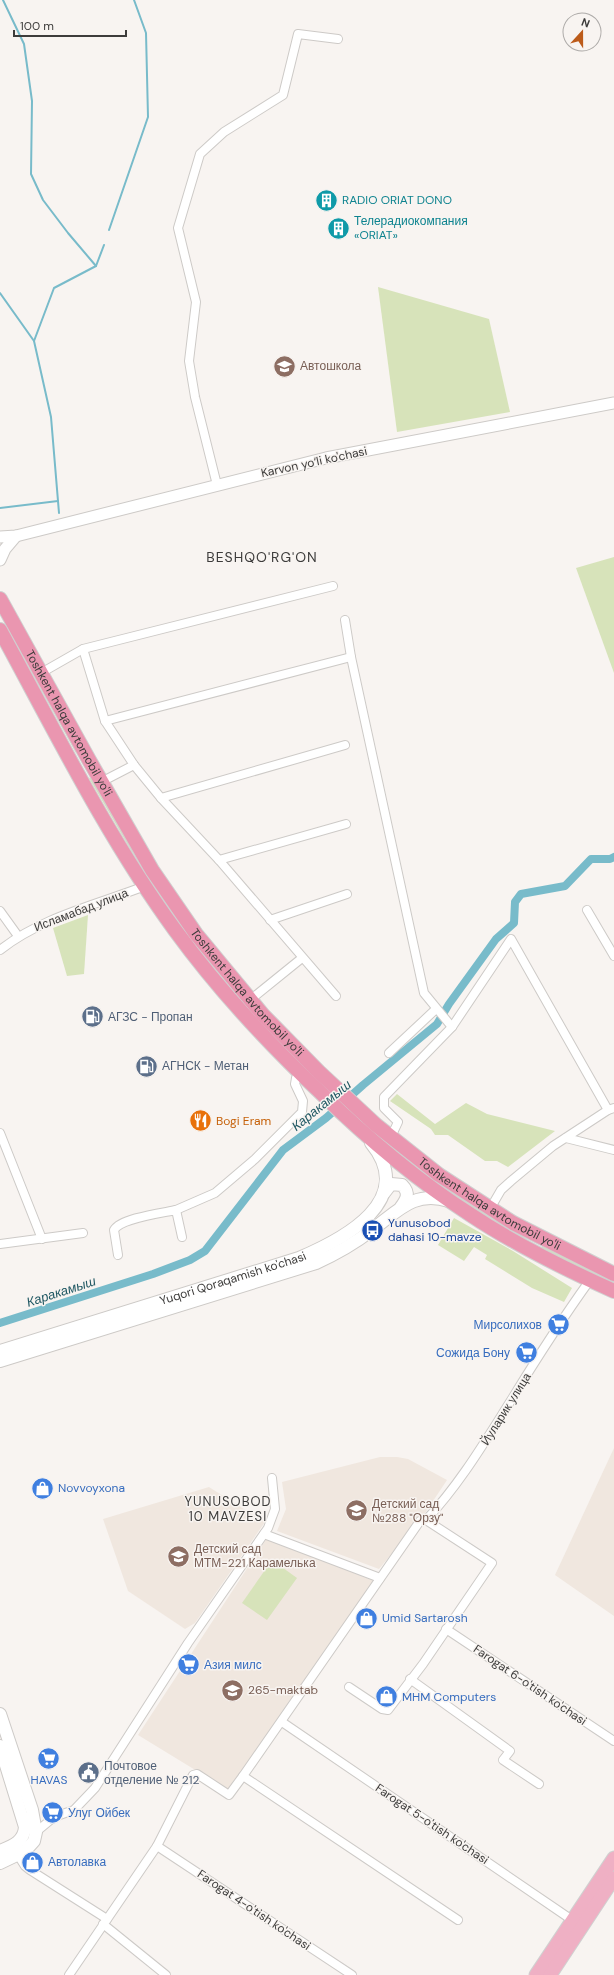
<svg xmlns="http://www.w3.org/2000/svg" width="614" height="1975" viewBox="0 0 614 1975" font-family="'DM Sans',sans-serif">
<rect width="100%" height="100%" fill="#f8f4f1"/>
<!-- built -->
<g fill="#f0e7df">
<path d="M614 1448V1616L555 1575Z"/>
<path d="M380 1457H397L408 1459 447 1480 425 1513 379 1569 277 1531 286 1509 282 1482Z"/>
<path d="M209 1487 265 1522 195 1623 185 1629 128 1591 103 1519Z"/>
<path d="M267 1538 374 1581 228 1790 138 1735Z"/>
</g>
<!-- green -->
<g fill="#d7e3ba">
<path d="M378 287 489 319 510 412 397 432Z"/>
<path d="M614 557V673L576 568Z"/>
<path d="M15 633 80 750 76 753 11 635Z"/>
<path d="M93 776 276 1037 332 1094 392 1147 457 1195 527 1236 525 1240 439 1188 329 1097 220 979 172 914 129 847 89 778Z"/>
<path d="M88 915 84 974 67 976 53 928Z"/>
<path d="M397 1094 435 1124 466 1103 487 1114 555 1131 508 1167 497 1161H485L448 1135H435L431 1129 390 1101Z"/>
<path d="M454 1218 513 1251 572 1288 564 1302 532 1288 485 1259 487 1255 474 1247 464 1261 438 1245Z"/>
<path d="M543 1245 614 1281V1286L541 1249Z"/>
<path d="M272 1560 297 1578 267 1620 242 1603Z"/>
</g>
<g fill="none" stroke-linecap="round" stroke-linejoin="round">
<!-- stream -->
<g stroke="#78bbca" stroke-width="2">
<path d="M3 0 24 44 32 101 31 174 43 200 68 233 96 266"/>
<path d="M109 230 148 117 146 33 134 0"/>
<path d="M0 293 34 341 51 417 59 513"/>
<path d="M34 341 54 288 96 266 104 245"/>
<path d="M0 508 58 501"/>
</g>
<!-- canal -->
<path stroke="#78bbca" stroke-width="8" d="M0 1323 153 1274 190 1260 205 1251 283 1150 326 1118 363 1085 437 1024 449 1004 496 939 514 923 515 902 521 894 565 886 591 859H610L614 857"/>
<defs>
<g id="minor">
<path d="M217 485 195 397 189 361 196 302 178 228 200 154 224 132 283 95 298 34 338 39"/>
<path d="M345 620 351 657 424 993 452 1027"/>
<path d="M83 649 105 721 134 765 161 798 219 860 336 996"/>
<path d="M41 673 83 649 333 586"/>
<path d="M105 721 351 657"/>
<path d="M105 780 134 765"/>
<path d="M161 798 345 745"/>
<path d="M219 860 346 824"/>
<path d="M587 910 614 956"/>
<path d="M0 911 18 936"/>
<path d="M270 920 347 894"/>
<path d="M0 950C42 917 96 905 145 886"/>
<path d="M250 1000 302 958"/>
<path d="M389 1053 436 1009"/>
<path d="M0 1133 42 1239"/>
<path d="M391 1137 398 1122 384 1108V1097L452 1027 511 939 608 1110"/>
<path d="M566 1138 614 1150"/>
<path d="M490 1209 501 1190 511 1181 553 1146 608 1110 614 1108"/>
<path d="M176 1210 215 1193 255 1159 302 1112 303 1101 295 1084 296 1078 299 1072"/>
<path d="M0 1244 83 1233"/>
<path d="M118 1255 114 1230C121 1218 162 1213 176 1210L182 1237"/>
<path d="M426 1520 420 1521 243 1776 458 1920"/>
<path d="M264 1534 380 1578"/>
<path d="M446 1629 614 1741"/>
<path d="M410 1679 510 1751 503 1760 539 1784"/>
<path d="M349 1687 382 1709 388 1710 423 1664 492 1563 426 1520C459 1485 484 1443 510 1402 535 1361 562 1319 590 1280"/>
<path d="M282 1722 575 1922"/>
<path d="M36 1832 54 1817 74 1810 95 1788 188 1643 268 1528 275 1509 272 1478"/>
<path d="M157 1846 352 1975"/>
<path d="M18 1855 25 1866 30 1870 107 1919"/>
<path d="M103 1924 166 1975"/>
<path d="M69 1975 157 1846 193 1775 197 1774 229 1795 243 1776"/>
</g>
<g id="tertiary">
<path d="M0 537 16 536 326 458 614 403"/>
<path d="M0 560 5 549 16 536"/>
</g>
<g id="secondary">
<path d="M384 1193 391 1184 402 1185C410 1193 407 1199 401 1207"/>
<path id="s1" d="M0 1351 299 1258C344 1239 418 1200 371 1143"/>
<path d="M0 1361 316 1263C336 1254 355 1243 372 1230 398 1211 414 1190 449 1201"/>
<path d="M0 1714 32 1810 36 1832 34 1841 25 1851 0 1863"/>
<path d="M0 1746 25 1827C24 1842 12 1846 0 1851"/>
</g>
<g id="primary">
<path d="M536 1975 614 1858"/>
<path d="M550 1975 614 1878"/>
</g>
<g id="trunk">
<path id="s2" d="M0 599 89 760 152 870 196 934 263 1015 319 1072 376 1125 439 1175 513 1223 614 1274"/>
<path d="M0 630C55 731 107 837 175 930 218 989 267 1042 320 1092 367 1138 415 1179 471 1215 516 1245 565 1269 614 1291"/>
</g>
</defs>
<!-- minor casing -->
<use href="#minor" stroke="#cdcac7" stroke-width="10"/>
<!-- tertiary casing -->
<use href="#tertiary" stroke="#cdcac7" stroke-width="13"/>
<!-- secondary casing -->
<use href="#secondary" stroke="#cdcac7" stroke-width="14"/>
<!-- primary casing -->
<use href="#primary" stroke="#d0d0d0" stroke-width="15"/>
<!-- trunk casing -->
<use href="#trunk" stroke="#d0d0d0" stroke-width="16"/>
<!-- minor -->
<use href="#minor" stroke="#fff" stroke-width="8"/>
<!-- tertiary -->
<use href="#tertiary" stroke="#fff" stroke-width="11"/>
<!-- secondary -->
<use href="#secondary" stroke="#fff" stroke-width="12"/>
<!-- primary -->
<use href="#primary" stroke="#efb0c4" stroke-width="13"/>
<!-- trunk -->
<use href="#trunk" stroke="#ea96b0" stroke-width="14"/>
</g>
<!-- icons -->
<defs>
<symbol id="building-disc" viewBox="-11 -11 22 22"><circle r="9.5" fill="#0f9aa8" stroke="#f8f4f1"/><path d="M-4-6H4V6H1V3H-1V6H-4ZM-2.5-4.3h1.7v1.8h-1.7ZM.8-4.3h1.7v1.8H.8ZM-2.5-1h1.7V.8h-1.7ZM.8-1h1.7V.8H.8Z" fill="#fff"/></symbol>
<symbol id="school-disc" viewBox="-11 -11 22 22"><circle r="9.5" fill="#8d6e63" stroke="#f8f4f1"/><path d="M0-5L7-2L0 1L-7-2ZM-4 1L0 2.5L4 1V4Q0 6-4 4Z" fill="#fff"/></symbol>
<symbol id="fuel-disc" viewBox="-11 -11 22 22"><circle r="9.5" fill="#5c6f8a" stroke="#f8f4f1"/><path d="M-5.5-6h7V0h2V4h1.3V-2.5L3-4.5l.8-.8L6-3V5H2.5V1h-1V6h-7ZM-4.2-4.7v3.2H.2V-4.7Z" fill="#fff"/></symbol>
<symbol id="restaurant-disc" viewBox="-11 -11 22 22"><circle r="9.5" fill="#e8710a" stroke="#f8f4f1"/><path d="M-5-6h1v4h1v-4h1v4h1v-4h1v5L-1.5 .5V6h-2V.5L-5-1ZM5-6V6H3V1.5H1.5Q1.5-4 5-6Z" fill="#fff"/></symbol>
<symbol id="bus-disc" viewBox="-11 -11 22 22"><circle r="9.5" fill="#1a4fb4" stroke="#f8f4f1"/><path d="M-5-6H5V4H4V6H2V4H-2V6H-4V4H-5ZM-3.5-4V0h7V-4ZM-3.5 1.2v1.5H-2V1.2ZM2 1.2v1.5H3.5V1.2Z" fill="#fff"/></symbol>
<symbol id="supermarket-disc" viewBox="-11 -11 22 22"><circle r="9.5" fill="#3f7fe0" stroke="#f8f4f1"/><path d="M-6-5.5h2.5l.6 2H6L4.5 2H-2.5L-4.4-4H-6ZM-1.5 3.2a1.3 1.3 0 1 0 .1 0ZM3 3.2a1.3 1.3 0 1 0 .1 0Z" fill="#fff"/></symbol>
<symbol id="shop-disc" viewBox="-11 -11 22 22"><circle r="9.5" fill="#3f7fe0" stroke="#f8f4f1"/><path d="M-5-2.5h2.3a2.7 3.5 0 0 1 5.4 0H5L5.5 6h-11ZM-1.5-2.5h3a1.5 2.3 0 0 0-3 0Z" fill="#fff"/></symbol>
<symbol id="civic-disc" viewBox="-11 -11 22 22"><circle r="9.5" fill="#5c6f8a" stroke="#f8f4f1"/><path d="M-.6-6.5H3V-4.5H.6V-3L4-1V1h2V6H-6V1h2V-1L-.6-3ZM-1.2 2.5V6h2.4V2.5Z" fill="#fff"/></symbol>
</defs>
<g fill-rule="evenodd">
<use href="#building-disc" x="314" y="188" width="25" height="25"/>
<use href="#building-disc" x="326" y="216" width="25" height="25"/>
<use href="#school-disc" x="272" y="354" width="25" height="25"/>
<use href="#fuel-disc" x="80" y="1004" width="25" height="25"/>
<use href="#fuel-disc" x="134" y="1054" width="25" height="25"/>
<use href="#restaurant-disc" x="188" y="1108" width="25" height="25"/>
<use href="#bus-disc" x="360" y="1218" width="25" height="25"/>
<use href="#supermarket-disc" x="546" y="1312" width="25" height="25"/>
<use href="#supermarket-disc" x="514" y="1340" width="25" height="25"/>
<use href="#shop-disc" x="30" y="1476" width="25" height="25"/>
<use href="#school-disc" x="344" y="1498" width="25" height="25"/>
<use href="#school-disc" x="166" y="1544" width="25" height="25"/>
<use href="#shop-disc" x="354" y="1606" width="25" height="25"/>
<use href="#supermarket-disc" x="176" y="1652" width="25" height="25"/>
<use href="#school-disc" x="220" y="1678" width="25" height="25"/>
<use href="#shop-disc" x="374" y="1684" width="25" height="25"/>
<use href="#supermarket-disc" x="36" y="1746" width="25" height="25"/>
<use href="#civic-disc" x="76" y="1760" width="25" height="25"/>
<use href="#supermarket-disc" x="40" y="1800" width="25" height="25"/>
<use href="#shop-disc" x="20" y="1850" width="25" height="25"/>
</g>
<g text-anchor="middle" stroke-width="3" stroke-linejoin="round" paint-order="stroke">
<!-- culture labels -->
<g font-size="12" fill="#0d838f" stroke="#f8f4f1" text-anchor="start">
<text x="342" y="204">RADIO ORIAT DONO</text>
<text x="354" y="225">Телерадиокомпания<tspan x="354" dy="14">«ORIAT»</tspan></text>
</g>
<!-- education labels -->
<g font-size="12" fill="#785e54" stroke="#f8f4f1" text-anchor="start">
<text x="300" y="370">Автошкола</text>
<text x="372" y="1508">Детский сад<tspan x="372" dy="14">№288 "Орзу"</tspan></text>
<text x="194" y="1553">Детский сад<tspan x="194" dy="14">МТМ-221 Карамелька</tspan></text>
<text x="248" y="1694">265-maktab</text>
</g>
<!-- street labels -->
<g font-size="12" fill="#3d3c3b" stroke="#f8f4f1">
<text transform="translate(314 462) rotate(-12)" y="4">Karvon yo‘li ko'chasi</text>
<text dy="4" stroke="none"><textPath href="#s2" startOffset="142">Toshkent halqa avtomobil yo'li</textPath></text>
<text transform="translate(81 910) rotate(-21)" y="4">Исламабад улица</text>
<text dy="4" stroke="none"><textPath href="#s2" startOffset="466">Toshkent halqa avtomobil yo'li</textPath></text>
<text dy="4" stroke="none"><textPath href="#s2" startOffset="790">Toshkent halqa avtomobil yo'li</textPath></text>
<text dy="4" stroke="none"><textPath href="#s1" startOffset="244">Yuqori Qoraqamish ko'chasi</textPath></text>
<text transform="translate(506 1409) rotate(-58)" y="4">Йуларик улица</text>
<text transform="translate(530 1685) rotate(34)" y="4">Farogat 6-o'tish ko'chasi</text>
<text transform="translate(432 1824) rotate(34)" y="4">Farogat 5-o'tish ko'chasi</text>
<text transform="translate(254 1910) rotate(34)" y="4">Farogat 4-o'tish ko'chasi</text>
</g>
<!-- service labels -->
<g font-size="12" fill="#4e5e75" stroke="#f8f4f1" text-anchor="start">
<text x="108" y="1021">АГЗС - Пропан</text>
<text x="162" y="1070">АГНСК - Метан</text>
<text x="104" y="1770">Почтовое<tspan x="104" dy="14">отделение № 212</tspan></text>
</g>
<!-- food labels -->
<g font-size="12" fill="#c56008" stroke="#f8f4f1" text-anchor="start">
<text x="216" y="1125">Bogi Eram</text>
</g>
<!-- transit labels -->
<g font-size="12" fill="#164399" stroke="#f8f4f1" text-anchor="start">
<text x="388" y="1227">Yunusobod<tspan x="388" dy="14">dahasi 10-mavze</tspan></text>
</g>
<!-- shop labels -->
<g font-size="12" fill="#366cbe" stroke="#f8f4f1" text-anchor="start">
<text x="542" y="1329" text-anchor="end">Мирсолихов</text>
<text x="510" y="1357" text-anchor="end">Сожида Бону</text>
<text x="58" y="1492">Novvoyxona</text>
<text x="382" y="1622">Umid Sartarosh</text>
<text x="204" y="1669">Азия милс</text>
<text x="402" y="1701">MHM Computers</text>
<text x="49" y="1784" text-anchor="middle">HAVAS</text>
<text x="68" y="1817">Улуг Ойбек</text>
<text x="48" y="1866">Автолавка</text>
</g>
<!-- water labels -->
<g font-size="13" font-style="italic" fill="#205863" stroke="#f8f4f1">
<text transform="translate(321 1105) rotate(-39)" y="5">Каракамыш</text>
<text transform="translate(61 1291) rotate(-18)" y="5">Каракамыш</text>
</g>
<!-- neighbourhood labels -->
<g font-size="13" letter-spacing="1" fill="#3d3c3b" stroke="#f8f4f1">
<text x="228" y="1506">YUNUSOBOD<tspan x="228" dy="15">10 MAVZESI</tspan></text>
</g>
<!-- quarter labels -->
<g font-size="14" letter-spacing="1" fill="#3d3c3b" stroke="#f8f4f1">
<text x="262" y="562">BESHQO'RG'ON</text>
</g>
</g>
<!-- north arrow -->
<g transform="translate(582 32) rotate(21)"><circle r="19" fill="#f8f4f1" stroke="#adaaa8"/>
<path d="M0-3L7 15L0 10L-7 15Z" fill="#bc5b1a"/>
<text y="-6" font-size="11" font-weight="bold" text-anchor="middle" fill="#3d3c3b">N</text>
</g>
<!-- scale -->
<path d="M14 30v6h112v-6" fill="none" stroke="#3d3c3b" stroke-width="2"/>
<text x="20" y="30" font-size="12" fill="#3d3c3b" stroke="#f8f4f1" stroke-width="3" paint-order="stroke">100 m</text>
</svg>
